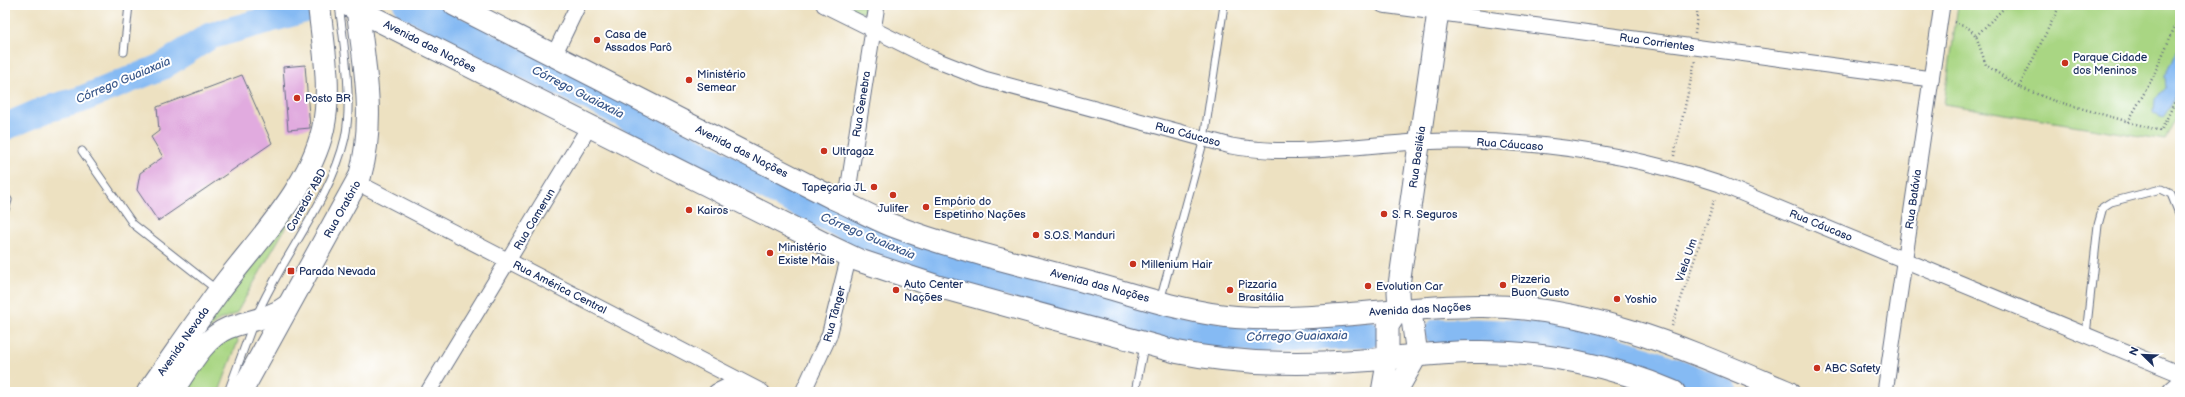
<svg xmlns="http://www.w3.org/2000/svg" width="2185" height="397" viewBox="0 0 2185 397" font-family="'Balsamiq Sans',sans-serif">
<rect width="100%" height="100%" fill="#fff"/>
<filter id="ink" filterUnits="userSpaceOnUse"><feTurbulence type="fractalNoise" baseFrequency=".025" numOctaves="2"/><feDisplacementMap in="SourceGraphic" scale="8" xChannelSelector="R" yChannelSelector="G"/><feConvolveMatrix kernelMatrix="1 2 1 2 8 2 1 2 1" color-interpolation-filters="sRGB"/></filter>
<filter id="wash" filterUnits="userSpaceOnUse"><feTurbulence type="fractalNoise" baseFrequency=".012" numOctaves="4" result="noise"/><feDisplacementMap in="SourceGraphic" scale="16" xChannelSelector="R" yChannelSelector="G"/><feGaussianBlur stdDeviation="0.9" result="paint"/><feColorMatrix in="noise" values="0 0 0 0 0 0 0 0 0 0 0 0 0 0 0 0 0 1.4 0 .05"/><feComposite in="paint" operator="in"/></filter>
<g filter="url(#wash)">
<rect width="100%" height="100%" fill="#ede1c1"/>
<!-- green -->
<g fill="#a9d683" stroke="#628270">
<path d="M840 5H868L865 12C856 15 848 9 840 5Z"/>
<path d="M1958 5H2180V111L2165 140 1944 104Z"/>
<path d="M302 199 236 314 219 320 197 340 209 316Z"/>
<path d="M233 336H236L238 341 219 392H183L216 346Z"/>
</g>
<!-- water -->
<path fill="#85baf3" stroke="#5074a8" d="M2180 47C2180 72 2179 97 2163 117L2154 113 2155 99 2166 88 2165 76C2172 66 2173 57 2180 47Z"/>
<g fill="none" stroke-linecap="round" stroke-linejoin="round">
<!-- river -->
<g stroke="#85baf3" stroke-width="27">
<path d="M407 5 861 235 914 256 951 268 1168 327 1234 338 1263 340 1369 334"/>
<path d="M5 127 47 109 80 100 161 67 210 36 307 9"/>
<path d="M1438 332C1504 331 1571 335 1634 356 1665 366 1695 379 1725 392"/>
</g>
</g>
<g id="blocks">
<!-- building -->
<g fill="#e1abdf">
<path d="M305 65 310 128 288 130 283 67Z"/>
<path d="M242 75 272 143 158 221 137 190 140 173 163 157 151 137 159 131 157 107Z"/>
</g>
</g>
</g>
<g filter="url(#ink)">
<use href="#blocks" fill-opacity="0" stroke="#646d81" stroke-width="1"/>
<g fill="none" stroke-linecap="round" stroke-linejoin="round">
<defs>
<g id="lane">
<path d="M124 52 129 5"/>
<path d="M82 151 133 224 217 290"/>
<path d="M5 197 8 200 5 210"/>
<path d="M1160 301 1204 139 1224 5"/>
<path d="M257 315C282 256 331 200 345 138 353 100 344 44 339 5"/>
<path d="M2086 335 2098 225 2103 207 2111 202 2161 189 2171 194 2180 216"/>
<path d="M228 392 253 324"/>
<path d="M1135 392 1144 346"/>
</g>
<g id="street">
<path d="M824 5 933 59 984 79 1231 146C1293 157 1356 145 1418 142 1520 137 1624 152 1720 184L2180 374"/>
<path d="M1383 5 1931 79"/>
<path d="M554 55 578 5"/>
<path d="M358 183 762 392"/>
<path d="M846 203 877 5"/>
<path d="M428 392 589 127"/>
<path d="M716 392 739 381"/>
<path d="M803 392 829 336 849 256"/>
<path d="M1885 392 1942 5"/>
</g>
<g id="secondary">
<path d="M1399 309 1398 292 1439 5"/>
<path d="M172 392C187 371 203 338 228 328 249 320 270 319 288 305"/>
<path d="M1382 392 1388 358V326L1399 309"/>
<path d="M1396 392 1417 355 1412 319 1399 309"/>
<path d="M2173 392 2180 386"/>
</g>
<g id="primary">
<path d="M348 5 829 246 858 260 936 286 1177 352C1240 365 1305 365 1369 360 1405 357 1439 352 1475 352 1542 351 1612 365 1674 392"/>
<path d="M455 5 833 198C852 206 871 217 891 225 956 250 1025 265 1091 283 1139 296 1187 313 1236 317 1319 323 1402 305 1484 306 1593 307 1690 351 1788 392"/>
<path d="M148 392C172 358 195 324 219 291 256 241 309 190 323 129 332 88 323 45 319 5"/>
<path d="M241 392 360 176C376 120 364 62 357 5"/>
</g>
</defs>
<!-- lane casing -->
<use href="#lane" stroke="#646d81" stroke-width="9"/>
<!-- street casing -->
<use href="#street" stroke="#646d81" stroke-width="17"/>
<!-- secondary casing -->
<use href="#secondary" stroke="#646d81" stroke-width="23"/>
<!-- primary casing -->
<use href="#primary" stroke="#646d81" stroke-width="24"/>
<!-- path -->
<g stroke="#646d81" stroke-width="2.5" stroke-dasharray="1 3" stroke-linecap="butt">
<path d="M1954 22 1970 29 1976 36 1986 65 2019 87 2052 100 2161 131 2180 91"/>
<path d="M1695 33 1698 5"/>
<path d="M1976 36 2007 5"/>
<path d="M2019 87 2060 5"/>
<path d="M2128 122 2152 79 2180 15"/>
<path d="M1674 156 1695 61"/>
<path d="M1672 326 1715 198"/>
</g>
<!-- lane -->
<use href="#lane" stroke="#fff" stroke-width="7"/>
<!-- street -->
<use href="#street" stroke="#fff" stroke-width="15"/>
<!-- secondary -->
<use href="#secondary" stroke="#fff" stroke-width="21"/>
<!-- primary -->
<use href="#primary" stroke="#fff" stroke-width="22"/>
</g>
</g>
<!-- markers -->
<g fill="#c8321e" stroke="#fff" stroke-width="1.5">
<circle cx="597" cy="40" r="4"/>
<circle cx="2065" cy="63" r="4"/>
<circle cx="689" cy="80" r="4"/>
<circle cx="297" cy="98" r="4"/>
<circle cx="824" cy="151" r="4"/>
<circle cx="874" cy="187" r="4"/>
<circle cx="893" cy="195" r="4"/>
<circle cx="926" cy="207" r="4"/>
<circle cx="689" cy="210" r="4"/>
<circle cx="1384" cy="214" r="4"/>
<circle cx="1036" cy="235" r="4"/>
<circle cx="770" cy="253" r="4"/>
<circle cx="1133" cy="264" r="4"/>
<rect x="287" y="267" width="8" height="8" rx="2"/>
<circle cx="1503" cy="285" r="4"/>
<circle cx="1368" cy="286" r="4"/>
<circle cx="896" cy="290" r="4"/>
<circle cx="1230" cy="290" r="4"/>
<circle cx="1617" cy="299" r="4"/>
<circle cx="1817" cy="368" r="4"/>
</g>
<g text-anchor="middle" stroke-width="4" stroke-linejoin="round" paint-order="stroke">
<!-- poi labels -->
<g font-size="11" fill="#1b2f5e" stroke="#fff" text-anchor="start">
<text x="605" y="38">Casa de<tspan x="605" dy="13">Assados Parô</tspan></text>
<text x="2073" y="61">Parque Cidade<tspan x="2073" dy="13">dos Meninos</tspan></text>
<text x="697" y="78">Ministério<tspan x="697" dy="13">Semear</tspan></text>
<text x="305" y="102">Posto BR</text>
<text x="832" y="155">Ultragaz</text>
<text x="866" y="191" text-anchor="end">Tapeçaria JL</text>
<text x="934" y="205">Empório do<tspan x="934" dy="13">Espetinho Nações</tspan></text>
<text x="893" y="212" text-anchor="middle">Julifer</text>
<text x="697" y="214">Kairos</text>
<text x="1392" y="218">S. R. Seguros</text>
<text x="1044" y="239">S.O.S. Manduri</text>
<text x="778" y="251">Ministério<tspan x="778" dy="13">Existe Mais</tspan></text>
<text x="1141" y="268">Millenium Hair</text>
<text x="299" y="275">Parada Nevada</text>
<text x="1511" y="283">Pizzeria<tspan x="1511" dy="13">Buon Gusto</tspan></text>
<text x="904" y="288">Auto Center<tspan x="904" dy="13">Nações</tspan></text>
<text x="1238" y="288">Pizzaria<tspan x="1238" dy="13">Brasitália</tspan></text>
<text x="1376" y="290">Evolution Car</text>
<text x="1625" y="303">Yoshio</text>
<text x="1825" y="372">ABC Safety</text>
</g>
<!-- street labels -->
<g font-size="11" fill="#1b2f5e" stroke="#fff">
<text transform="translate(1657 42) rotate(8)" y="4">Rua Corrientes</text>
<text transform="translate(430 46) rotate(27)" y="4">Avenida das Nações</text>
<text transform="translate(861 104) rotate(-81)" y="4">Rua Genebra</text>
<text transform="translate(1188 134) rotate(15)" y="4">Rua Cáucaso</text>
<text transform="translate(1510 144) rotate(4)" y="4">Rua Cáucaso</text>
<text transform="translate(742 151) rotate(27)" y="4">Avenida das Nações</text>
<text transform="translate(1417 157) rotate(-82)" y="4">Rua Basiléia</text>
<text transform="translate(1913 199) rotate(-82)" y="4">Rua Batávia</text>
<text transform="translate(306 200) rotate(-61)" y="4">Corredor ABD</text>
<text transform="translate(342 209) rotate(-61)" y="4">Rua Oratório</text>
<text transform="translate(534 219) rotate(-59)" y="4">Rua Camerun</text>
<text transform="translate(1821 225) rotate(22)" y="4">Rua Cáucaso</text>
<text transform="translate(1686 260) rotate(-71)" y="4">Viela Um</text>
<text transform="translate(1100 285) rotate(15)" y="4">Avenida das Nações</text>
<text transform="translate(560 287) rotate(27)" y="4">Rua América Central</text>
<text transform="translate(1420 309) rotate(-3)" y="4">Avenida das Nações</text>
<text transform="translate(834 314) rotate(-75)" y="4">Rua Tânger</text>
<text transform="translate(183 341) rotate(-55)" y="4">Avenida Nevada</text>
</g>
<!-- water labels -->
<g font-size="12" font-style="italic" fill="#3b598b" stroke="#fff">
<text transform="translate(123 80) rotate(-23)" y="4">Córrego Guaiaxaia</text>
<text transform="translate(578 92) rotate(27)" y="4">Córrego Guaiaxaia</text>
<text transform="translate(868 236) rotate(23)" y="4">Córrego Guaiaxaia</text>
<text transform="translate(1297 336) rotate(-1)" y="4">Córrego Guaiaxaia</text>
</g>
</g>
<!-- margin -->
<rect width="2185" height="397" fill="none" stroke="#fff" stroke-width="20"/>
<!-- north arrow -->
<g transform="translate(2143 355) rotate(293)" stroke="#ffffff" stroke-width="3" paint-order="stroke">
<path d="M0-3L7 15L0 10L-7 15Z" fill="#1b2f5e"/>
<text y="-6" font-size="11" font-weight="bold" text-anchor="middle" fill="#1b2f5e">N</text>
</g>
</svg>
